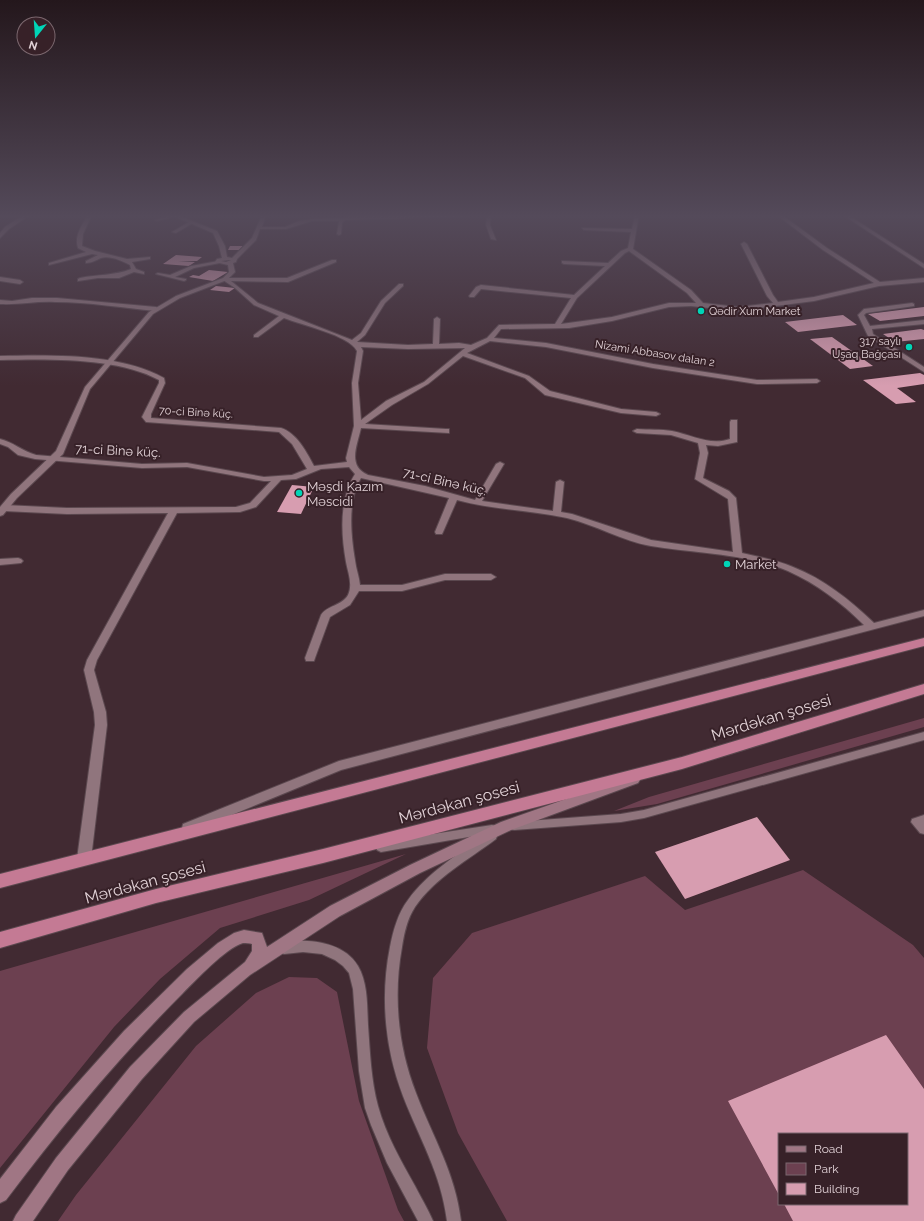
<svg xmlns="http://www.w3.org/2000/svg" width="924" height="1221" viewBox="0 0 924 1221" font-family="Raleway,sans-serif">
<rect width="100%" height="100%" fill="#412a32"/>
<!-- green -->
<g fill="#6c4050" fill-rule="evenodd">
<path d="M924 718V727L657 804 614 811 649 797Z"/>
<path d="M406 854 309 900 220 928 160 979 114 1027 0 1168V971Z"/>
<path d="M803 870 913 945 924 958V1221H507L458 1133 427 1048 433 978 472 933 645 876 685 910ZM779 1134H907V1204H779Z"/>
<path d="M289 977 317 978 337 992 359 1101 398 1210 404 1221H58L76 1195 196 1046 256 993Z"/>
</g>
<!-- building -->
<g fill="#d79db0">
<path d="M230 246H243L240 250H228Z"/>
<path d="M176 255 202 257 197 261H178L195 262 189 266 163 264Z"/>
<path d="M209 270 228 272 213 281 189 277 193 275 199 276Z"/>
<path d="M216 286 235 288 229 292 210 290Z"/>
<path d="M924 307V316L880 321 868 314Z"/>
<path d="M843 315 857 325 798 332 785 322Z"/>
<path d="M921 329 924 330V339L895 342 883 334Z"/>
<path d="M832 337 873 366 850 369 810 339Z"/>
<path d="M920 373 924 375V384L897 388 916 402 896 404 863 380Z"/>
<path d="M292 485 314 487 301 514 277 512Z"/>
<path d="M757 817 790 860 685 899 655 852Z"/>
<path d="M886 1035 924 1089V1221H793L784 1204H907V1134H779V1195L728 1101Z"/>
</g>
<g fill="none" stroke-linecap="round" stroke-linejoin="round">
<defs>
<g id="service">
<path d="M218 261H220V263L194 268 175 277 186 279V280L184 281 156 274 158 273 170 275 191 266Z"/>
<path d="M924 732V740L644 818 621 822 514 830 510 829 509 826 510 823 514 822 621 814 644 810Z"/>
<path d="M924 815V834L920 833 911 822 912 819Z"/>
<path d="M492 825 496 826 497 829 495 832 497 836 496 839C468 860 435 878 415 907 407 919 404 934 402 947 393 996 398 1047 416 1093 433 1138 455 1172 461 1221H447C441 1173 420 1140 403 1096 385 1049 380 997 390 947 393 931 398 913 408 900 428 872 459 854 486 834L381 852 377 850 376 847 377 844 381 842Z"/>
<path d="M293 941C316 940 345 944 358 966 368 983 367 1006 368 1025 370 1052 371 1080 378 1106 386 1135 401 1161 415 1186 421 1198 428 1209 433 1221H418L387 1163 371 1125 365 1108 359 1071 353 989 349 973 343 966 335 960 322 954 303 952 284 954 280 952 278 948 280 944Z"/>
</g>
<g id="minor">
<path d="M0 215H30L9 229 0 238V233L5 227 22 216H0Z"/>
<path d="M88 215H92L83 234 82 246 95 251 127 259 150 257V259L132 262 136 269 144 272V274L134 272 119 278H98L78 281V279L80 278C97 274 115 276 131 269L130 265C123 261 109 255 101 258 96 260 92 263 86 263V261L98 255 92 254 49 265V263L86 252 78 248C74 236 82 225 88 215Z"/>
<path d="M174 215 177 216 157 221 155 220Z"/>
<path d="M262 215H266L262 227H285L299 221 312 219 343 218 350 215 349 217 471 215 469 216 345 220 342 223 341 234 339 235 337 234 339 221H312L286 229H260L256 240 236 260H232V258L252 238Z"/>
<path d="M487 215H491L490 225 496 240 491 239 486 225Z"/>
<path d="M635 215H639L633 249 691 290 703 303 738 307 773 303 767 296 741 244 744 242 747 244 773 295 778 302 814 297 874 283 823 250 777 215H782L827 248 880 282 924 278V282L879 286 814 301 738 311 691 306 669 307 612 321 569 328 501 329 494 338 546 343 653 364 757 380 817 379 820 381 817 383 757 384 653 368 546 347 490 341 467 353 529 376 550 391 621 409 656 412 660 414 656 416 621 413 545 395 525 378 463 356 428 384 392 405 365 424 446 429H449V433L361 428C357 446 347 466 368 475L425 486 475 500 496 464 500 462 504 464 482 501 553 511 556 482 560 480 564 482 561 512 572 514 651 540 733 552 728 499 695 479 700 453 698 443 671 435 637 433 633 431 637 429C648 430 661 429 672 431 692 435 710 446 730 439V422L731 420H737V442L718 446 706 445 708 453 703 478 729 491 736 498 742 553C759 557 777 560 793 567 824 579 850 600 874 623L924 610V616L341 770 188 833 183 832 182 828 183 824 339 761 864 625C842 603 817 584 788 571 749 554 693 553 651 546 622 541 596 525 567 518 531 510 493 510 457 500L443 532 442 534H436L435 532 449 498 361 478C347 500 351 536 355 560 356 569 359 576 360 585H402L445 574H491L496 577 491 580H445L402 591H359L350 605 330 617 315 658 314 661H306L305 658 321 615C327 605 342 606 348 595 353 584 348 573 346 562 341 534 339 499 355 474L349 467 321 469 296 479 281 480 256 507 240 512 177 513 97 660 94 670 106 712 107 725 91 859 89 863 84 865 79 863 77 859 95 725 94 712 84 670 87 660 168 513 67 514 4 511 0 508 4 505 67 508 236 507 250 503 271 481H264L187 467 142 468 35 459 18 455 8 447 0 444V439C13 442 22 451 36 455L142 464 187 463 264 477 292 475 307 469 292 444 279 432 146 422 142 417 159 383V380C117 357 47 359 0 360V356C51 355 119 353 164 378L165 383 151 414V418L281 428C297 433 307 453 314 466L347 462 346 458 354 426 352 383 357 351C349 335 301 325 284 318L258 337H254V335L279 316 254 305 235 288 223 280V278H287L332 260H336V262L288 282 231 281 258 303 352 340 361 333 381 301 399 284H403V286L385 303 365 335 357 342 408 345 433 344 434 319 437 317 440 319 439 344 459 343 471 345 487 338 499 325 555 324 571 298 481 289 474 297H470L469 296 476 287 481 285 574 295 605 266 564 264 562 263V261L608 263 621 251 628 248 631 232 584 230 582 228 632 229ZM629 251 687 293 696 303H669L612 317 561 324 577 298 625 253ZM361 347 408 349 465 348 424 382 386 401 361 420 358 383 363 351Z"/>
<path d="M843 215H848L924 264V268Z"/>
<path d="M189 222 193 223 176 233 172 232Z"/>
<path d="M0 277 20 280 23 282 20 284 0 281Z"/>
<path d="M32 298H57L156 307 159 309 156 311C123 308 89 302 55 302 37 301 18 305 0 304V300L12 301Z"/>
<path d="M912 303 914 304V306L866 313 864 315 870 326 924 320V324L872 329 873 334 924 367V372L868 336 858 315 864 309Z"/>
<path d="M18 558 21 559 23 561 21 563 0 565V559Z"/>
</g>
<path id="tertiary" d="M171 215H177L217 231 225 246 227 257 237 259 236 262 233 263 235 272 227 280 180 298 153 314 90 389 63 454 17 498 3 515 0 516V507L11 494 56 451 85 387 149 312 176 296 223 278 229 272 228 265 215 262 217 259 222 258 219 246 213 233ZM229 260H231L226 262 221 261Z"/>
<path id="secondary" d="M634 775 638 777 640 780 638 783 511 830 420 873 340 916 250 975 194 1022 142 1079 68 1170 33 1221H13L16 1215 56 1158 130 1067 184 1012 245 962 252 951V944C250 943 246 943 243 943 226 948 196 980 183 993 118 1058 61 1127 6 1200L0 1203V1179L56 1107 124 1031 187 969 218 943 234 933 244 930 262 933 267 947 330 906 410 865 501 822Z"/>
<g id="motorway">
<path d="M924 638V646L0 888V874Z"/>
<path d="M924 684V694L682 769 323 863 156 903 0 948V932L156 889 323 849 682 757Z"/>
</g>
</defs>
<!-- service casing -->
<use href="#service" stroke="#5b484f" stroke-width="2"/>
<!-- minor casing -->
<use href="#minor" stroke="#5b484f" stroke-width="2"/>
<!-- tertiary casing -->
<use href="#tertiary" stroke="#5b484f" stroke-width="2"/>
<!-- secondary casing -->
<use href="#secondary" stroke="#5b484f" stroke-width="2"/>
<!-- motorway casing -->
<use href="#motorway" stroke="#5b484f" stroke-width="2"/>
<!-- service -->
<use href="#service" fill="#90757d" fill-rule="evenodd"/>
<!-- minor -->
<use href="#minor" fill="#90757d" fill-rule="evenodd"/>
<!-- tertiary -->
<use href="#tertiary" fill="#90757d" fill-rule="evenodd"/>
<!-- secondary -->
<use href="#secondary" fill="#a07684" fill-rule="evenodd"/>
<!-- motorway -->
<use href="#motorway" fill="#c47a94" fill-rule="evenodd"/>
</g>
<!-- sky -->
<linearGradient id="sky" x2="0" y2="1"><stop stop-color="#24171c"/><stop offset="0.56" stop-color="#544a5a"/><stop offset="1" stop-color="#544a5a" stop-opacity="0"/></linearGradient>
<rect width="924" height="386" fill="url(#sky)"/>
<!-- markers -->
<g fill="#00d5b7" stroke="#372128" stroke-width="1.5">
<circle cx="701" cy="311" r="4"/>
<circle cx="909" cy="347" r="4"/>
<circle cx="299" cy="493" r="4"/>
<circle cx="727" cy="564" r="4"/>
</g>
<g text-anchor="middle" stroke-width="4" stroke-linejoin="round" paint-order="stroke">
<!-- far-poi labels -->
<g font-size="11" fill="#e1d1d6" stroke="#372128" text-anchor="start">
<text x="709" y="315">Qədir Xum Market</text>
<text x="901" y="345" text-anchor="end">317 saylı<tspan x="901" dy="13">Uşaq Bağçası</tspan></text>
</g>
<!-- far-street labels -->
<g font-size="11" fill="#e1d1d6" stroke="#372128">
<text transform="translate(655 353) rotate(9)" y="4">Nizami Abbasov dalan 2</text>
<text transform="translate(196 412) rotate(3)" y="4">70-ci Binə küç.</text>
</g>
<!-- street labels -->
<g font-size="13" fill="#e1d1d6" stroke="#372128">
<text transform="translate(118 450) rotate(3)" y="5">71-ci Binə küç.</text>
<text transform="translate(445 481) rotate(13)" y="5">71-ci Binə küç.</text>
</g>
<!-- poi labels -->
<g font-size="13" fill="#e1d1d6" stroke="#372128" text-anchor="start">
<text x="307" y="491">Məşdi Kazım<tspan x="307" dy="15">Məscidi</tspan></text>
<text x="735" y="569">Market</text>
</g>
<!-- near-street labels -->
<g font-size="16" fill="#e1d1d6" stroke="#372128">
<text transform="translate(771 717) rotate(-17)" y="6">Mərdəkan şosesi</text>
<text transform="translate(459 802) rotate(-15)" y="6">Mərdəkan şosesi</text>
<text transform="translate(145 882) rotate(-15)" y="6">Mərdəkan şosesi</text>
</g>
</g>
<!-- legend -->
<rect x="778" y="1133" width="130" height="72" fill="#372128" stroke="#7b676e"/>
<rect x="786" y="1146" width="20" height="6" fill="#a07684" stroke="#7b676e"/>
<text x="814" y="1153" font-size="12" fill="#e1d1d6">Road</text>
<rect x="786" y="1163" width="20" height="12" fill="#6c4050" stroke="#7b676e"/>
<text x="814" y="1173" font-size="12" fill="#e1d1d6">Park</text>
<rect x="786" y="1183" width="20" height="12" fill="#d79db0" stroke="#7b676e"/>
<text x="814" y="1193" font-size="12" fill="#e1d1d6">Building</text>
<!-- north arrow -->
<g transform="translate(36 36) rotate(197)"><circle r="19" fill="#372128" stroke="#7b676e"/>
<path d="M0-3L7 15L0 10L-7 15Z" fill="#00d5b7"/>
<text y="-6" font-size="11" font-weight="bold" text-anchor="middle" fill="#e1d1d6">N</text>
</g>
</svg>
